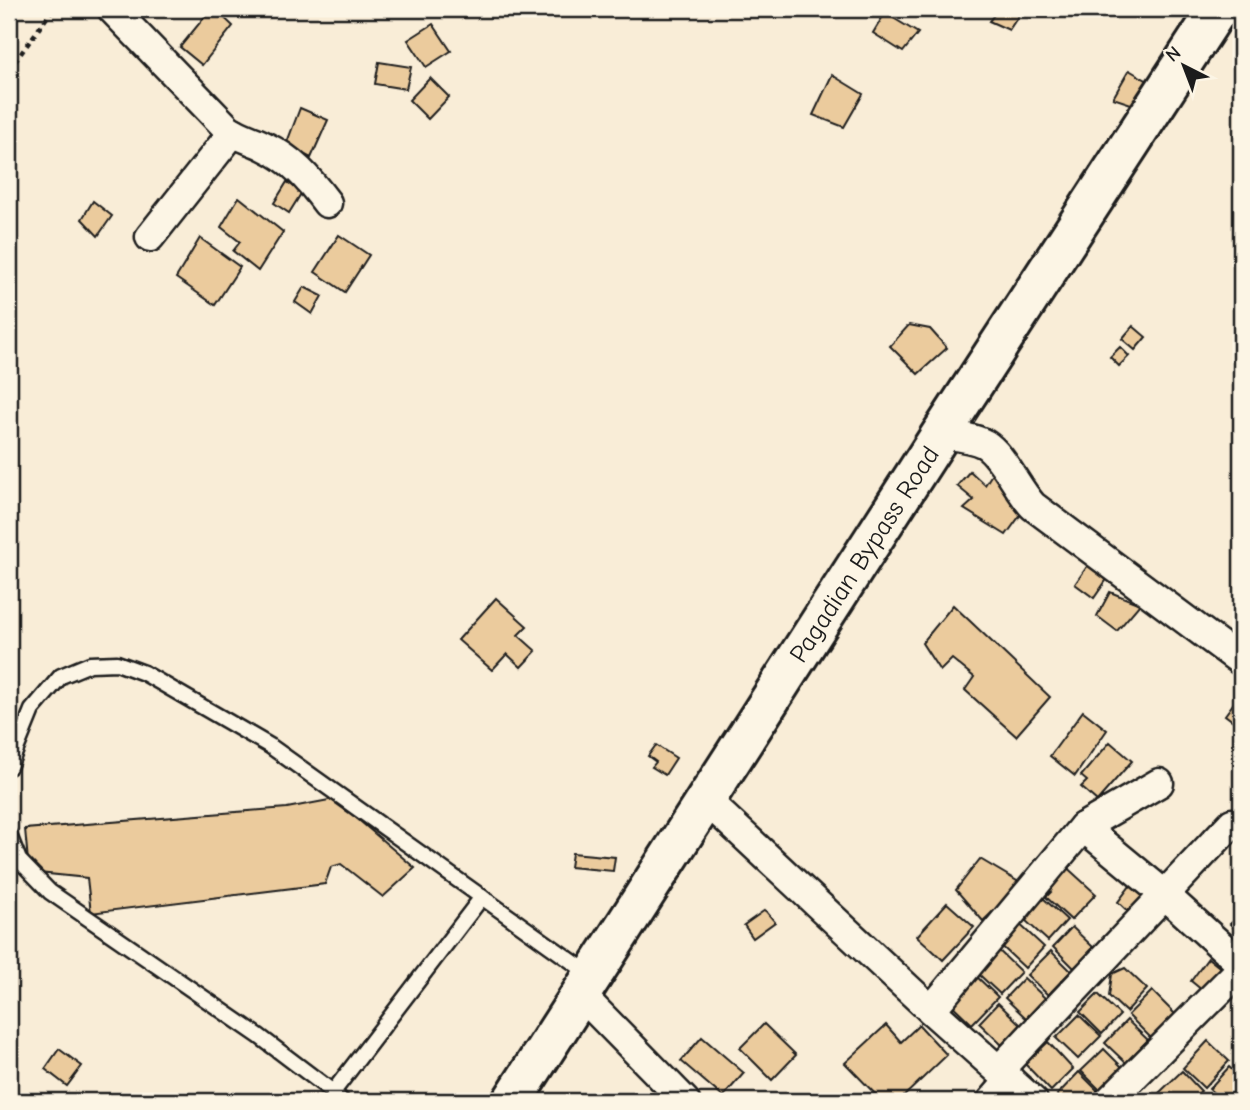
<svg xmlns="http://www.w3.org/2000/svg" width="1250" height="1110" viewBox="0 0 1250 1110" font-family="'Comic Neue',sans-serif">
<rect width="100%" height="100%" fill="#f9edd7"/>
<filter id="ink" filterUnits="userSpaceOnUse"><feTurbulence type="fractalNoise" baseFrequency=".0143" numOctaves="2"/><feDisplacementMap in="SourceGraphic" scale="14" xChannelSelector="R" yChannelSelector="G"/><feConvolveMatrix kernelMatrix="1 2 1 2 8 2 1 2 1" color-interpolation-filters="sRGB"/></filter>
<g filter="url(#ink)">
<!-- building -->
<g fill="#ebcb9d" stroke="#1c1c1c" stroke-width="2">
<path d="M211 9H215L233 26 202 65 180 47Z"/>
<path d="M996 9H1023L1009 30 989 21 998 10Z"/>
<path d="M885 13 918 33 903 52 873 33Z"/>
<path d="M433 24 451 51 426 67 408 40Z"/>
<path d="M379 62 411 67 406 89 375 84Z"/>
<path d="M1129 70 1153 84 1146 109 1113 98Z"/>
<path d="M832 75 863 94 844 127 813 115Z"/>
<path d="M430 78 449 97 428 119 409 100Z"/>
<path d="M300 108 328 120 311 158 286 145Z"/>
<path d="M287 182 302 192 289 213 274 203Z"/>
<path d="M239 197 283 232 258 271 233 251 240 242 221 227Z"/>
<path d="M93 201 112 216 98 236 82 219Z"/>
<path d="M339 235 369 255 345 292 315 272Z"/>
<path d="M200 238 240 267 215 305 176 278Z"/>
<path d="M304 287 322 296 312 314 295 302Z"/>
<path d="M909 325 930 329 947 348 918 374 890 346Z"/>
<path d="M1133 326 1146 337 1135 350 1122 339Z"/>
<path d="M1120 347 1129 356 1119 366 1110 357Z"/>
<path d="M970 471 985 485 992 474 998 475 1029 503 1006 535 964 509 974 500 957 486Z"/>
<path d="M1093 558 1112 572 1094 598 1075 584Z"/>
<path d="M1110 592 1140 604 1117 631 1097 616Z"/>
<path d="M496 598 527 626 518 635 536 651 521 667 507 654 492 670 458 640Z"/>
<path d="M953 605 1050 697 1016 736 965 690 974 677 952 659 940 671 922 643Z"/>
<path d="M1241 693V727L1225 715Z"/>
<path d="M1083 711 1107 730 1075 776 1050 756Z"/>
<path d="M1110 742 1132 761 1097 801 1081 787 1087 781 1081 776Z"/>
<path d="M656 745 676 758 665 775 652 767 656 762 648 756Z"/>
<path d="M334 799 415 868 383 897 341 864 331 867 325 884 91 913 87 878 29 872 25 829 287 808Z"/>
<path d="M572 853 615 857 613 871 570 867Z"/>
<path d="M980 859 1022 884 983 921 956 890Z"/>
<path d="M1062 863 1096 894 1071 920 1046 897 1051 892 1043 885Z"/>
<path d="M1133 882 1154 901 1136 919 1118 902Z"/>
<path d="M1042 897 1067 920 1048 941 1026 921 1033 912 1030 909Z"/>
<path d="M947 903 974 927 943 960 917 936Z"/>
<path d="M765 910 775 922 753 938 744 925Z"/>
<path d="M1241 914V935L1230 924Z"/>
<path d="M1014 919 1044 947 1025 968 995 940Z"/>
<path d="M1072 927 1094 948 1074 968 1053 947Z"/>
<path d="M991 943 1021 972 1000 994 970 966Z"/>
<path d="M1051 951 1071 971 1048 995 1027 975Z"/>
<path d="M1208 958 1228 974 1208 995 1191 981Z"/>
<path d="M1125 968 1147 989 1126 1012 1109 996 1112 974Z"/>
<path d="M973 973 998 997 972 1024 947 1000Z"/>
<path d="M1024 978 1045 998 1026 1018 1005 998Z"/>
<path d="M1152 991 1175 1014 1151 1038 1128 1015Z"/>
<path d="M1098 994 1120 1015 1102 1034 1080 1012Z"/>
<path d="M998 1003 1021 1025 1002 1045 979 1023Z"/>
<path d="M1079 1015 1101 1036 1078 1059 1056 1038Z"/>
<path d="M1127 1020 1148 1040 1126 1063 1105 1043Z"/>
<path d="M764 1024 796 1055 772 1080 740 1048Z"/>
<path d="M886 1025 901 1042 919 1025 947 1055 899 1101H882L845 1063Z"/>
<path d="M702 1037 744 1073 723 1097 681 1061Z"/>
<path d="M1208 1041 1229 1061 1204 1088 1183 1068Z"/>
<path d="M1048 1042 1073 1069 1051 1091 1025 1064Z"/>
<path d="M59 1049 82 1066 67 1086 45 1069Z"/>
<path d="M1104 1049 1125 1070 1102 1092 1081 1071Z"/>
<path d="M1229 1067 1241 1078V1097L1237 1101H1223L1209 1089Z"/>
<path d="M1182 1071 1201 1091 1190 1101H1167L1159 1093Z"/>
<path d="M1079 1072 1099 1092 1091 1101H1064L1057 1095Z"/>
</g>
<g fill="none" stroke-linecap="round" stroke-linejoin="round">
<defs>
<g id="lane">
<path d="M9 767 32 710 61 676 90 664 117 663 144 673 270 746 591 975"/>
<path d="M9 835 19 860 50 892 259 1036 333 1092 342 1101"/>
<path d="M333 1092 482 897"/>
</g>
<g id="street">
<path d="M112 9 228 129C240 137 252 140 264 146 292 159 309 179 327 203"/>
<path d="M150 237 233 132"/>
<path d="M941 434C955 436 972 437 985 444 1003 455 1017 489 1033 506L1241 661"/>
<path d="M706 800 931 1010 1033 1101"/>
<path d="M1083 827 1164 894 1241 964"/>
<path d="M580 994 685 1101"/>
<path d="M931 1010 1083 827 1159 783"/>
<path d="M999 1070 1232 823"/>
<path d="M992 1101 1010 1080"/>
<path d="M1109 1101 1241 969"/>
</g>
<path id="highway" d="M512 1101 941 434 1218 9"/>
</defs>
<!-- lane casing -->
<use href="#lane" stroke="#1c1c1c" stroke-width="19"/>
<!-- street casing -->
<use href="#street" stroke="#1c1c1c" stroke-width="33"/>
<!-- highway casing -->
<use href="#highway" stroke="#1c1c1c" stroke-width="44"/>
<!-- path -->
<path stroke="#1c1c1c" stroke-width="4.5" stroke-dasharray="5 5" stroke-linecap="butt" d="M9 70 53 9"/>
<!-- lane -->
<use href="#lane" stroke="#fcf5e5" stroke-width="14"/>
<!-- street -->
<use href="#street" stroke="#fcf5e5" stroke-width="28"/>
<!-- highway -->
<use href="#highway" stroke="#fcf5e5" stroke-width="38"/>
</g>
</g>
<g text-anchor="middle" stroke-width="5" stroke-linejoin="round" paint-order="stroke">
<!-- street labels -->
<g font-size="26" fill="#1c1c1c" stroke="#fcf5e5">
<text transform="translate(864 554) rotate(-57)" y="9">Pagadian Bypass Road</text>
</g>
</g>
<!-- margin -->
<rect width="1250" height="1110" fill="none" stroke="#fcf5e5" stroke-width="35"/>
<rect x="18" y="18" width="1215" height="1075" fill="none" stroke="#1c1c1c" stroke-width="2.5" filter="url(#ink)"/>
<!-- north arrow -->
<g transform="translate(1184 66) rotate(318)" stroke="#fcf5e5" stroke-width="5" paint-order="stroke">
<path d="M0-5L12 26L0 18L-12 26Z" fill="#1c1c1c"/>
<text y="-10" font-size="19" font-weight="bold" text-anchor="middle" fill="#1c1c1c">N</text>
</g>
</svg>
